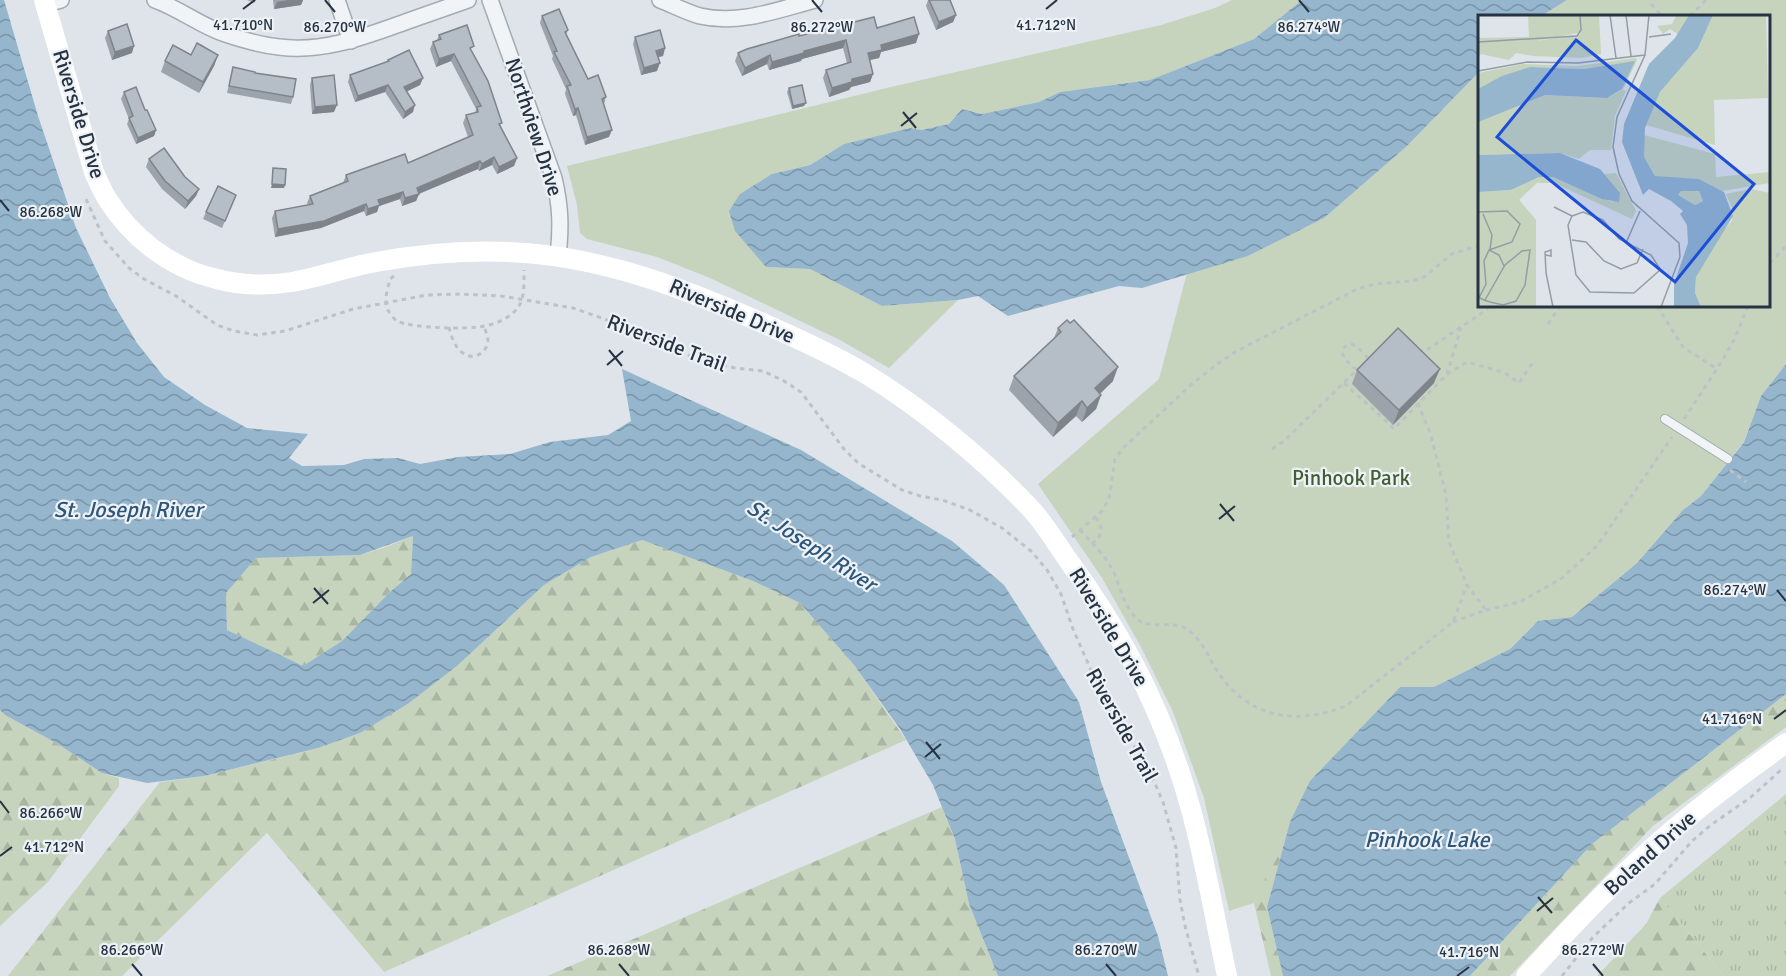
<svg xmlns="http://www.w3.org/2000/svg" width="1786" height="976" viewBox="0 0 1786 976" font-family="Signika,sans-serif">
<defs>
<pattern id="grass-tufts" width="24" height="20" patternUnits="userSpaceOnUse" patternTransform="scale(1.5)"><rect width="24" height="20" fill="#c6d4be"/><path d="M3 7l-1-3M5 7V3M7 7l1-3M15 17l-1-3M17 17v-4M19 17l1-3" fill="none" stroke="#aab6a4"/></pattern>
<pattern id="forest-firs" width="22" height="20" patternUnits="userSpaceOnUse" patternTransform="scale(1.5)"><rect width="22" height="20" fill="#c6d4be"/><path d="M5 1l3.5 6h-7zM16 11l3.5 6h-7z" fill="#aab6a4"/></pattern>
<pattern id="water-waves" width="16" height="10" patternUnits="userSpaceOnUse" patternTransform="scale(1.5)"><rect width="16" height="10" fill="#95b6cd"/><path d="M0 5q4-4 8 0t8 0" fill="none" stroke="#7995a8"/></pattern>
</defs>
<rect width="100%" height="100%" fill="#dee4e9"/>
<!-- grass -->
<path fill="url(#grass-tufts)" d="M1786 794V976H1724L1660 898Z"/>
<!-- forest -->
<g fill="url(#forest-firs)">
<path d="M413 536 411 574 390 592 342 641 302 667 227 630 226 593 256 558 360 555 383 548Z"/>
<path d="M642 540 753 581 800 603 854 665 906 740 384 972 267 833 122 976H8L160 782 204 776 271 760 318 748 360 733 458 665 544 585 591 557Z"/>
<path d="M1786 694V727L1653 826 1510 976H1470L1592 844Z"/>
<path d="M0 710 5 715 58 744 102 773 119 778V786L48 882 0 926Z"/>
<path d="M942 807 955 839 969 904 998 976H547Z"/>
<path d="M1290 822 1267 907 1283 976H1271L1254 903Z"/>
<path d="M1660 898 1724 976H1597L1646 924Z"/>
</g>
<!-- park -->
<g fill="#c6d4be">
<path d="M1232 0H1302L1254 39 1150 80 1060 92 1039 102 982 114 963 109 949 124 921 130 910 128 844 144 810 165 772 174 766 267 810 269 882 306 958 300 889 368 838 339 710 278 657 257 587 239 580 233 577 205 567 166 891 87 1161 25 1215 8Z"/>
<path d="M1567 0H1786V364L1761 396 1744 441 1701 496 1683 510 1637 563 1572 617 1538 621 1510 649 1434 687H1400L1310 782 1254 903 1229 911 1204 798 1173 712 1141 647 1102 578 1038 484 1159 379 1187 273 1248 256 1324 218 1406 147 1480 71V306H1770V16H1541Z"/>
</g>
<!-- water -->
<g fill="url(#water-waves)" fill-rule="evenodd">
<path d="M0 0H4L38 116 76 228 110 298 137 343 164 377 205 405 247 428 308 434 289 458 302 466 344 465 364 459 398 458 420 464 458 457 510 454 550 442 608 435 631 421 622 369 801 450 952 541 1004 585 1079 702 1101 782 1158 936 1168 976H998L969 904 955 839 933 785 900 729 854 665 800 603 753 581 642 540 591 557 544 585 458 665 409 703 360 733 318 748 204 776 147 783 102 773 58 744 5 715 0 710ZM413 536 411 574 390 592 342 641 303 666 227 630 226 593 256 558 360 555Z"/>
<path d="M1302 0H1567L1541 16H1480V71L1406 147 1324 218 1248 256 1142 288 1119 286 1008 316 978 296 958 300 882 306 810 269 766 267 735 231 729 211 740 194 772 174 810 165 844 144 910 128 921 130 949 124 962 109 982 114 1039 102 1060 92 1150 80 1254 39Z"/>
<path d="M1786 364V694L1592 844 1470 976H1283L1267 907 1290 822 1310 781 1400 687H1434L1510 649 1538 621 1572 617 1637 563 1683 510 1701 496 1744 442 1761 396Z"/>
</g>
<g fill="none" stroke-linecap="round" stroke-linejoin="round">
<defs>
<path id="lane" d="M1665 419 1728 459"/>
<g id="street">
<path d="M155 0C180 9 201 26 225 34 243 40 261 45 279 47 324 53 366 36 408 21 428 14 448 7 468 0"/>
<path d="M337 0 351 41"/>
<path d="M490 0 554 178C561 208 561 227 558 257"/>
<path d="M660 0C673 5 686 12 700 16 739 25 777 10 815 0"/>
<path d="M46 4 61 0"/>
</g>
</defs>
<!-- lane casing -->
<use href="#lane" stroke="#a3abb4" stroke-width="10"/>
<!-- street casing -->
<use href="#street" stroke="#a3abb4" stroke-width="18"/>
<!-- path -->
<g stroke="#bcc2c8" stroke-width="3" stroke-dasharray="4.5 4.5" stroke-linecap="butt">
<path d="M1651 4 1662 16"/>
<path d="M1690 16 1706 0"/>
<path d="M86 199 105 241 129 268 144 279 176 296 217 325 234 331 257 335 285 331 353 309 427 295 460 294 501 296 573 308 613 322 697 359 735 368 763 371 784 381 801 392 844 449 858 463 902 490 920 496 942 500 970 510 1002 528 1031 551 1047 570 1061 594 1073 629 1108 709 1147 765 1163 802 1176 848 1180 900 1185 926 1199 976"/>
<path d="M1770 263 1786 246"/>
<path d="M394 276 390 279C388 289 383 301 388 310 390 314 394 319 397 321 410 328 469 330 484 326 497 324 512 317 519 306 525 296 524 281 524 270"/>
<path d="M1657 306 1683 347 1717 369"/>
<path d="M1548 324 1560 306"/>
<path d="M449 327C451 336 455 348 463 353 473 361 487 353 488 341 488 336 485 330 484 326"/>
<path d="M1418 351 1428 349 1488 309"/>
<path d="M1356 370 1344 358 1342 351C1350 335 1361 351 1368 358"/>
<path d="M1447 374 1467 362 1505 373 1519 383 1533 362"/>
<path d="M1344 383C1361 399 1378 413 1394 429L1447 374 1461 328"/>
<path d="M1418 403 1431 436 1446 495 1449 542 1467 585 1486 610 1453 622"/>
<path d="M1684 419 1717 369 1734 340 1748 306"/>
<path d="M1272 449 1284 441 1359 368"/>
<path d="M1730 470 1746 482"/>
<path d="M1080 530C1091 542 1105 555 1112 569 1117 579 1120 589 1124 599 1127 606 1133 617 1140 621 1157 630 1177 618 1192 633 1206 646 1209 660 1220 675 1251 719 1298 725 1346 706L1453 622 1467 585"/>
<path d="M1072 537 1102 511 1109 499 1115 459 1123 448 1192 384 1216 365 1237 351 1357 289 1375 284 1412 281 1424 277 1452 254 1480 245"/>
<path d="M1092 544C1102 537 1104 528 1096 518"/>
<path d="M1486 610 1520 602 1562 578 1597 546 1672 437"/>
<path d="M1562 976 1593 937 1629 903 1655 884 1692 841 1711 825 1751 797 1782 769"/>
</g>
<!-- lane -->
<use href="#lane" stroke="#f1f4f7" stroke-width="8"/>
<!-- street -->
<use href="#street" stroke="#f1f4f7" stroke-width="15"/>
<!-- secondary -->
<g stroke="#fff" stroke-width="20">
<path d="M44 0 94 172C98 181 102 191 108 200 131 237 171 268 213 278 238 285 267 286 292 282 320 277 348 267 376 262 425 253 476 249 526 253 612 260 688 290 767 325 801 340 834 355 866 374 922 408 986 461 1031 509 1045 524 1056 543 1068 560 1118 628 1155 696 1181 776 1202 841 1213 910 1227 976"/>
<path d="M1526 976C1566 932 1607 888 1652 848 1694 810 1740 776 1786 743"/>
</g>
</g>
<!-- wall -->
<g fill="#9ca3ab">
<path d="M247 0H256L254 3Z"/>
<path d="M273 0H303L301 5 274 9Z"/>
<path d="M928 0H950L956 15 953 22 936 30 926 6Z"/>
<path d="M542 16 568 30 566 35 588 79 606 97 604 104 609 137 585 145 576 115 573 116 565 94 566 89 552 59 553 56 540 23Z"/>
<path d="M877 28 916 43 881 52 879 58 870 60 873 74 870 82 851 87 849 90 829 97 823 78 826 70 847 63 843 48 802 59 801 61 769 70 767 64 742 76 735 61 738 53 799 36Z"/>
<path d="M108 31 132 53 112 60 105 38Z"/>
<path d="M439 35 472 52 501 126 517 158 514 166 497 174 492 165 479 171 478 169 419 194 416 201 402 206 400 199 379 206 377 212 366 216 364 211 321 228 275 237 272 218 275 211 308 205 307 203 310 196 343 183 346 175 408 163 468 137 463 123 466 115 475 113 476 109 451 61 436 67 430 49 433 42 437 40Z"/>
<path d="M635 37 665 48 663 56 658 57 657 71 641 75 633 44Z"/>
<path d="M191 55H218L214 66 199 93 161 72 165 61Z"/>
<path d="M388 60 423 78 420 85 406 92 413 112 403 119 385 92 355 102 348 82 350 75 388 62Z"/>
<path d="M233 67 255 73 293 97 291 104 227 93Z"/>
<path d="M312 78 334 112 312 114 310 85Z"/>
<path d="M789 88 804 106 792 109 787 92Z"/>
<path d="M124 92 145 110 156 130 154 136 136 144 127 124 129 119 121 99Z"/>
<path d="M149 159 199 189 196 196 185 209 162 189 146 167Z"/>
<path d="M236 195 222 228 203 219 206 212Z"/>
<path d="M1058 328 1113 381 1100 394 1101 395 1096 409 1082 422 1076 416 1053 437 1009 390 1014 376 1054 338Z"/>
<path d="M1357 370 1434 383 1393 425 1352 384Z"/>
</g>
<!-- shaded-wall -->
<g fill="#7f848b">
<path d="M288 0H303L301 5 274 9 277 2Z"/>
<path d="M956 15 953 22 936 30 939 22Z"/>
<path d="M919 34 916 43 881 52 879 58 865 61 868 53 881 45Z"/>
<path d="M846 40 843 48 802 59 801 61 769 70 772 62 804 51Z"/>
<path d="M134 46 132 53 112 60 115 52Z"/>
<path d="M665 48 663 56 654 58 656 51Z"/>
<path d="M454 54 451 61 436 67 439 59Z"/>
<path d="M218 55 214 66 199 93 203 82Z"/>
<path d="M770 55 767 64 742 76 745 68Z"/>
<path d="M660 63 657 71 641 75 644 68Z"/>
<path d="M873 74 870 82 851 87 849 90 829 97 832 88 852 79Z"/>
<path d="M423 78 420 85 401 94 404 87Z"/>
<path d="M388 85 385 92 355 102 358 96Z"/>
<path d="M806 103 804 106 792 109 793 106Z"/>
<path d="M337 105 334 112 312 114 315 107Z"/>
<path d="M415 105 413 112 403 119 405 112Z"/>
<path d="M578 108 576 115 573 116 575 109Z"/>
<path d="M156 130 154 136 136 144 138 138Z"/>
<path d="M612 130 609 137 585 145 587 137Z"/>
<path d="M494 157 492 165 479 171 482 164Z"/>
<path d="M517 158 514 166 497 174 499 167Z"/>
<path d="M480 161 478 169 418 194H419L416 201 402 206 405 198 417 188Z"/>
<path d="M272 184 285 185 284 188H271Z"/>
<path d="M199 189 196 196 185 209 188 201Z"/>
<path d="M403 192 400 199 379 206 377 212 366 216 368 209 378 200Z"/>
<path d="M366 204 364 211 321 228 275 237 278 229Z"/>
<path d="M1118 367 1113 381 1090 403 1095 388Z"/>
<path d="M1440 369 1434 383 1393 425 1399 410Z"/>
<path d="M1101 395 1096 409 1082 422 1087 408Z"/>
<path d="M1082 401 1076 416 1053 437 1058 423Z"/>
</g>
<!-- building -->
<g fill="#b5bdc7" stroke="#7f848b" stroke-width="1.5">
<path d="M929 0H950L956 15 939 22Z"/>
<path d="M559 9 568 30 565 32 588 79 598 75 606 97 602 99 612 130 587 137 578 108 575 109 567 86 571 85 554 52 557 51 542 16Z"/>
<path d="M874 17 877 28 914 17 919 34 881 45 882 50 868 53 873 74 852 79V82L832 88 826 70 851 62 846 40 804 51V53L772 62 770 55 745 68 738 53 747 49 799 34V36Z"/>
<path d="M127 24 134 46 115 52 108 31Z"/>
<path d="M467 25 474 46 470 48 488 81 502 123 499 124 517 158 499 167 494 157 482 164 480 161 417 188 419 194 405 198 403 192 378 200 380 205 368 209 366 204 324 221 278 229 275 211 313 204 310 196 348 181 346 175 405 154 408 163 473 135 466 115 478 112 477 107 481 106 454 54 439 59 433 42 441 39 439 35Z"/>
<path d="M660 30 665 48 656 51 660 63 644 68 635 37Z"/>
<path d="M197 43 218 55 203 82 165 61 173 45 191 55Z"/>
<path d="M409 50 423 78 404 87 415 105 405 112 388 85 358 96 350 75 389 61 388 60Z"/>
<path d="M233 67 255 72V73L296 79 293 97 229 86Z"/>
<path d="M334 75 337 105 315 107 312 78Z"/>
<path d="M802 85 806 103 793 106 789 88Z"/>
<path d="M136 87 145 110H147L156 130 138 138 129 118 133 116 124 92Z"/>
<path d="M164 148 185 177 199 189 188 201 165 181 149 159Z"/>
<path d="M273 168 286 169 285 185 272 184Z"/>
<path d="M218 186 236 195 225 221 206 212Z"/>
<path d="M1067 320 1070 323 1074 320 1118 367 1095 388 1101 395 1087 408 1082 401 1058 423 1014 376 1061 332 1058 328Z"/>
<path d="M1398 328 1440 369 1399 410 1357 370Z"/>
</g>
<!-- ticks -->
<path fill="none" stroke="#263342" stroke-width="2" d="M325 0 335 12M812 0 822 12M1299 0 1309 12M243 9 255 0M1046 9 1057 0M903 112 916 128M901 126 917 113M0 200 9 211M609 350 622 366M607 365 623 351M1220 504 1234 521M1219 519 1235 506M314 588 328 604M1777 590 1786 601M313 603 329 590M1774 719 1786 710M926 742 940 759M925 757 941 744M0 801 9 813M0 856 12 847M1538 897 1552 913M1537 911 1553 898M132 964 142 976M619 964 629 976M1106 964 1116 976M1593 964 1603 976M1457 976 1469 967"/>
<g text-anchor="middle" stroke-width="4.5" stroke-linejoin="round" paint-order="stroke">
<!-- street labels -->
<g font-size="21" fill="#263342" stroke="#eef2f7">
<text transform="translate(79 114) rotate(73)" y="7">Riverside Drive</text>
<text transform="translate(534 127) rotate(72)" y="7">Northview Drive</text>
<text transform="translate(732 311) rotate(23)" y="7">Riverside Drive</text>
<text transform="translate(667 343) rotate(21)" y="7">Riverside Trail</text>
<text transform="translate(1109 627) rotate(59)" y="7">Riverside Drive</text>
<text transform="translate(1122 725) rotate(61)" y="7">Riverside Trail</text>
<text transform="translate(1650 853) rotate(-42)" y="7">Boland Drive</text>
</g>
<!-- park labels -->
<g font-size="21" fill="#3f5f32" stroke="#eef2f7">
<text x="1351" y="485">Pinhook Park</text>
</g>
<!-- water labels -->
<g font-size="22" font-style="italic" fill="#2c567a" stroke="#eef2f7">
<text x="128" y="517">St. Joseph River</text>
<text transform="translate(812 545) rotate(33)" y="8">St. Joseph River</text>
<text x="1427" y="847">Pinhook Lake</text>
</g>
</g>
<!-- overview -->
<g transform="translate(1478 15)">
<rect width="292" height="292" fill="#dee4e9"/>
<path d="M104 19V43L55 41 52 27Z" fill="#c6d4be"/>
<path d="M50 0H121L123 39 104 43V19L100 18 53 27 55 41 38 38 31 45 3 39 0 43V23L51 22ZM211 0 200 19 192 14 185 19 179 11 194 9 198 1ZM235 0H288L290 83 236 85 237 130 168 110 182 77 220 33ZM158 43 159 45 145 75 135 80 144 74 156 47 106 54 52 52 0 74V58L45 49 99 51ZM166 120 237 139 238 162 292 157V168L244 176 221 164 183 163 177 161 166 142ZM273 174 292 178V292H223L217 278 218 262 238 223 254 206 255 195 248 179ZM203 176H221L225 186 217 190 199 180Z" fill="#c6d4be"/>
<path d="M33 175 58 205V292H0V177Z" fill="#c6d4be"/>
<path d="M145 75 148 76 137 101 133 135H112L101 144 82 138 0 140V107L30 92 67 80 129 83ZM138 158 158 196 154 204 76 168H59L41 185 33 175 61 162H75L134 187 138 174 126 159Z" fill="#c6d4be"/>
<path d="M211 0H235L220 33 182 77 167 113 166 142 177 161 221 164 246 177 255 201 218 262 217 278 223 292H196V269L210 228 209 210 202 199 205 196 193 186 171 174 165 180 144 127 146 109 171 49 197 23ZM203 176H221L225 186 217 190 200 180ZM157 46 144 74 129 83 67 80 0 107V74L24 61 52 52 106 54ZM82 138 122 154 142 178 141 187 124 184 75 162H61L33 175 0 177V140Z" fill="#95b6cd" fill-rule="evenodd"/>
<path fill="none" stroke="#949da6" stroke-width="1.5" d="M132 0 138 43M148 0 153 41M171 0 167 40 139 102 135 132 141 159 154 186 201 228 202 242 183 292M171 22 193 19M0 27 99 21 103 15 102 0M0 56 49 47 100 48 167 40M76 192 94 201M0 197 29 196 42 209 34 227 11 235M5 199 14 220 12 234M94 201 90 210 98 260 112 277 156 278 182 255M94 201 105 197 125 205 141 224 173 240 184 257 193 263M94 225 108 227 126 246 143 254 159 248 165 234M148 228 162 196M68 240 73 241V235L67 237 68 258 75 292M0 282 6 285 12 287 25 290 38 286 47 270 52 235 44 236 27 250 7 285M1 283 8 269 6 246 11 235 21 240 26 251"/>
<path fill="#1d4ed8" fill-opacity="0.15" stroke="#1d4ed8" stroke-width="3" d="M98 25 276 169 197 267 19 122Z"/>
<rect width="292" height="292" fill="none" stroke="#263342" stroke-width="3"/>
</g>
<g font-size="15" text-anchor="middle" fill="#263342" stroke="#eef2f7" stroke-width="4.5" stroke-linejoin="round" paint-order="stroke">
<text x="1046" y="30">41.712°N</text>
<text x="243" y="30">41.710°N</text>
<text x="335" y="32">86.270°W</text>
<text x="822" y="32">86.272°W</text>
<text x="1309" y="32">86.274°W</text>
<text x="51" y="217">86.268°W</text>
<text x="1735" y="595">86.274°W</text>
<text x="1732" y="724">41.716°N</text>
<text x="51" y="818">86.266°W</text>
<text x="54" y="852">41.712°N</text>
<text x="132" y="955">86.266°W</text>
<text x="619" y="955">86.268°W</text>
<text x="1106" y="955">86.270°W</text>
<text x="1593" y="955">86.272°W</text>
<text x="1469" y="957">41.716°N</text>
</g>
</svg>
